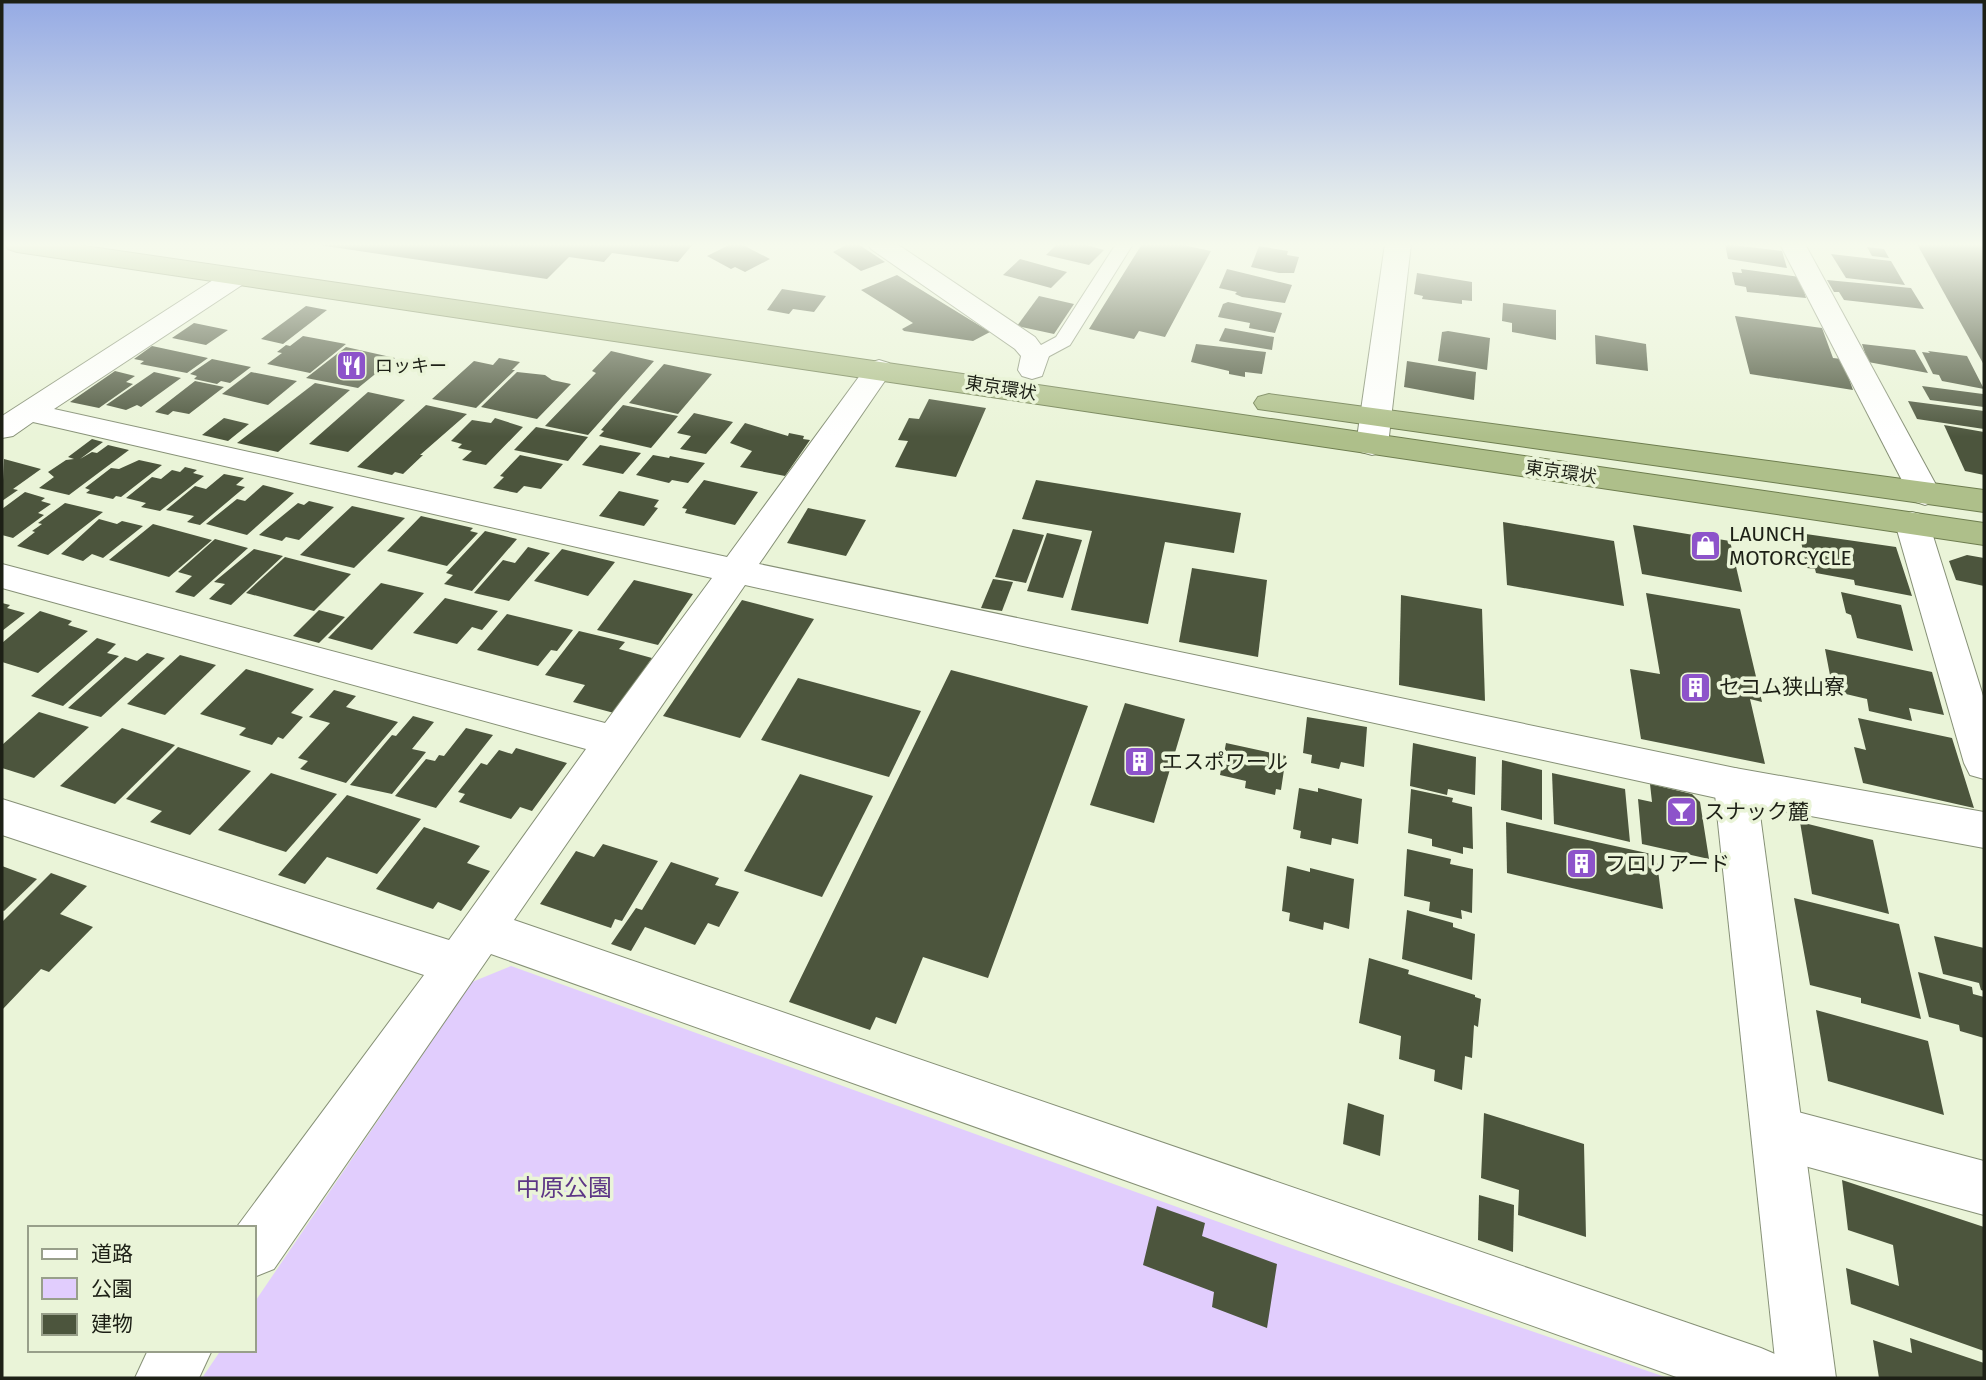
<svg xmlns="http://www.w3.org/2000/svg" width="1986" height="1380" viewBox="0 0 1986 1380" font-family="'Fira Sans','Noto Sans JP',sans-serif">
<rect width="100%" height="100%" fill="#eaf4d8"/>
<!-- green -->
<path fill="#e1cdfd" d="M511 966 1296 1250 1668 1378H202L221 1350H254V1303L472 982Z"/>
<!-- building -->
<g fill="#4c553d">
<path d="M312 244H693L678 262 612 253 604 262 569 257 547 279Z"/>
<path d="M731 244H741L770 259 745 272 735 267 731 269 707 256Z"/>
<path d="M848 244H858L885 262 861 271 833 252Z"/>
<path d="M1057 244H1083L1104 250 1089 265 1046 255Z"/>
<path d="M1142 244H1178L1211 251 1165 337 1139 331 1134 339 1089 329Z"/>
<path d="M1725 244 1782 251 1787 268 1728 259Z"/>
<path d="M1917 244H1984V365Z"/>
<path d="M1259 246 1288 251 1287 255 1299 257 1294 273H1279L1251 267Z"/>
<path d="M1867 247 1884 249 1889 258 1872 256Z"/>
<path d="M1831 254 1891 261 1905 285 1846 278Z"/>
<path d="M1020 259 1067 272 1051 288 1003 275Z"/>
<path d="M1227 269 1292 285 1285 303 1242 297 1235 294 1237 292 1219 288Z"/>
<path d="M1741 269 1800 277 1806 298 1747 292 1746 287 1735 285 1732 272 1742 273Z"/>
<path d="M1417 273 1472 282V301L1462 300V304L1422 299 1423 296 1414 294Z"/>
<path d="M897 275 990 332 973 341 904 331 902 329 913 323 861 290Z"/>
<path d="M1827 280 1911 288 1924 309 1844 300 1839 292H1834Z"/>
<path d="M782 289 826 296 814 312 793 309 789 314 767 310Z"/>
<path d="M1039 296 1074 304 1054 334 1017 326Z"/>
<path d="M1228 302 1282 313 1275 333 1249 328 1250 323 1218 317 1223 304Z"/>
<path d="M1503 303 1556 310V340L1512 332V323L1502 321Z"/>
<path d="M306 306 327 310 283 344 261 339Z"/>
<path d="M1735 316 1822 328 1833 358 1842 359 1853 390 1750 374Z"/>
<path d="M194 323 228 330 206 345 172 338Z"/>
<path d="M1225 328 1274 337 1272 350 1219 341Z"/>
<path d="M1448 331 1490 338 1487 370 1438 361 1442 332Z"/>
<path d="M1595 335 1646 344 1648 371 1596 364Z"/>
<path d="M303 336 346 344 310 373 267 364 282 353 277 352 286 345 290 346Z"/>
<path d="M1196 344 1266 352 1262 374 1245 372V377L1229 374V371L1191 362Z"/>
<path d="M1862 344 1915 350 1928 373 1868 362Z"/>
<path d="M152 346 208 358 187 373 140 364 144 361 134 359Z"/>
<path d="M346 347 395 358 358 388 306 378Z"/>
<path d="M611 351 654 361 588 435 545 426 596 373 592 371Z"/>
<path d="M1928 351 1967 356 1984 389 1942 381 1939 375 1933 374 1922 352 1930 353Z"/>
<path d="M499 358 520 362 512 370H515L476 408 432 399 474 361 493 365Z"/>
<path d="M212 359 251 367 230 383 221 381 217 384 194 379 197 376 190 374Z"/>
<path d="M1407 361 1476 372 1474 400 1404 387Z"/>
<path d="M664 364 712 374 678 414 629 403Z"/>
<path d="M115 371 135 376 126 382 133 384 99 408 70 402Z"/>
<path d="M154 372 181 378 141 407 137 405 126 410 106 405Z"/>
<path d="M251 372 297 381 268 405 222 394Z"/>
<path d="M517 372 545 375 552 380 571 384 537 419 481 407Z"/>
<path d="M195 381 224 387 189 414 173 411 168 415 155 412Z"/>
<path d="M315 383 350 390 278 452 237 443Z"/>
<path d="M1922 386 1983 394 1984 407 1930 400Z"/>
<path d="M368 392 405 400 348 452 309 444Z"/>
<path d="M929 399 986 408 956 477 895 467 908 441 898 440 909 418 919 419Z"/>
<path d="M1908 401 1984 411V429L1917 419Z"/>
<path d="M426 405 467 414 420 455H423L403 474 395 472 392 475 357 467Z"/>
<path d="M623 405 678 416 651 448 599 436 604 431 601 430Z"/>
<path d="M694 413 733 422 706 454 680 449 691 436 677 433Z"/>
<path d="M224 418 249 424 228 441 202 435Z"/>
<path d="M495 418 523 427 486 465 462 460 472 451 458 448 462 444 451 441 472 420 491 423Z"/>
<path d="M745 423 788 436 789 433 804 436 803 439 810 440 785 476 740 467 752 451 730 443Z"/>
<path d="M1944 425 1984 432V475L1965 471Z"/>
<path d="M536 427 588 437 568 461 514 450Z"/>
<path d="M92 439 103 442 80 459 92 452 97 453 108 445 129 450 69 495 39 488 54 477 48 472 66 460 74 459 68 457Z"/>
<path d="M600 445 641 453 623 474 582 465Z"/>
<path d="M520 455 563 464 541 489 524 486 517 493 493 488 504 477 500 476Z"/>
<path d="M653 455 669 458 670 456 705 463 688 483 672 480 669 483 636 475Z"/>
<path d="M4 459 41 469 13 489 18 490 2 501Z"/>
<path d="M139 460 162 465 121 497 116 496 113 499 86 493 90 490 85 488 111 468 119 469Z"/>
<path d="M185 467 197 470 193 473 204 476 160 511 141 507 146 503 126 498 152 477 161 479 172 470 180 472Z"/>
<path d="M224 474 244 478 236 485 245 487 200 525 187 522 194 516 166 510 195 486 206 489Z"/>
<path d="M704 480 758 492 735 525 685 513 687 509 682 508Z"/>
<path d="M1036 480 1241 513 1234 553 1165 542 1148 624 1071 610 1092 531 1022 519Z"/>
<path d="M263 485 294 493 247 535 206 524 237 499 245 501Z"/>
<path d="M619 491 659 500 654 507 658 508 644 526 599 516Z"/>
<path d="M25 492 45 498 41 501 51 504 38 513 44 515 13 538 2 535V509Z"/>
<path d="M309 501 334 507 299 540 286 537 282 541 259 535 298 503 304 505Z"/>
<path d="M65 503 103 512 48 555 17 546 35 532 32 531 42 524 38 523Z"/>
<path d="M352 506 405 518 354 568 300 555Z"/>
<path d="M808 508 866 520 846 556 787 543Z"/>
<path d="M421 516 473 528 470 531 478 533 447 566 387 551Z"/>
<path d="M99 519 117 524 122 521 143 526 103 558 92 554 83 561 61 554Z"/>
<path d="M1503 522 1614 541 1624 606 1507 585Z"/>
<path d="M153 524 212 540 169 577 109 560Z"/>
<path d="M1633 525 1730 541 1742 592 1642 574Z"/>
<path d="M1013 529 1044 535 1026 583 995 577Z"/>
<path d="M485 531 517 539 472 591 444 584 453 575 446 573Z"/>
<path d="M1047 533 1082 540 1063 598 1027 591Z"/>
<path d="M1799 533 1896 547 1912 596 1855 585 1854 580 1816 573 1815 569 1807 568Z"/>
<path d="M215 539 248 548 194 597 175 592 192 576 178 572Z"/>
<path d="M528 547 550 553 509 601 474 593 503 560 515 563Z"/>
<path d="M254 549 283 556 231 605 209 599 225 584 214 582Z"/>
<path d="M562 549 615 562 588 596 534 581Z"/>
<path d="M1967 555 1984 558V586L1956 580 1949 561Z"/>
<path d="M285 557 351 574 314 611 246 593Z"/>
<path d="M1192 568 1267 580 1258 657 1179 642Z"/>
<path d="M993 579 1013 582 1002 611 981 608Z"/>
<path d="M634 580 693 594 658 645 597 630Z"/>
<path d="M381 583 424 593 372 650 328 638Z"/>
<path d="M1841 592 1901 605 1913 651 1857 638 1851 615 1846 613Z"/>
<path d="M1646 593 1740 609 1762 702 1750 699 1765 764 1641 739 1630 669 1660 674Z"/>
<path d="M1401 595 1482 609 1485 701 1399 685Z"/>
<path d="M445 598 498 611 482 630 472 627 457 644 413 633Z"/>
<path d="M742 600 814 619 740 738 663 716Z"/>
<path d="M2 603 10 605 7 608 25 613 2 631Z"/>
<path d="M319 610 345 617 319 643 293 636Z"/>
<path d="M40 611 72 621 68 625 88 631 38 673 2 662V643Z"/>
<path d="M507 614 573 630 557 651 551 650 538 666 477 650Z"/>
<path d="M579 631 625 642 619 649 652 658 614 713 573 702 585 685 545 675Z"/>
<path d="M97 638 116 644 107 653 119 656 63 706 31 696Z"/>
<path d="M1825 649 1932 672 1944 715 1909 708 1912 721 1869 711 1867 699 1833 691Z"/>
<path d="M147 653 165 658 101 717 68 708 125 657 137 661Z"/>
<path d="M180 655 216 665 165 715 127 704Z"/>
<path d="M246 669 314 689 291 713 303 717 283 739 278 737 272 745 239 735 246 728 200 714Z"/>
<path d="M951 670 1088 706 988 978 923 957 896 1024 876 1017 870 1030 789 1002Z"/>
<path d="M798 678 921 711 889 777 761 740Z"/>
<path d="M334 690 356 696 346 707 398 722 346 783 300 769 308 761 298 758 330 723 309 717Z"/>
<path d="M1125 703 1185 719 1154 823 1090 805Z"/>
<path d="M39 712 89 727 34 778 2 768V745Z"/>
<path d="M413 716 434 722 412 749 426 752 392 794 350 785 392 735 396 736Z"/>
<path d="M1307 717 1367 727 1364 767 1341 762 1339 769 1311 763 1312 755 1303 753Z"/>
<path d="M1858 718 1952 738 1974 808 1863 783 1854 747 1866 750Z"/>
<path d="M122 728 175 745 115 804 60 786Z"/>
<path d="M466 728 493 735 436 808 395 796 426 759 435 761 439 755 444 756Z"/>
<path d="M1226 743 1286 756 1281 790 1276 789 1275 795 1245 788 1246 781 1220 775Z"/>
<path d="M1413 743 1476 757 1475 795 1448 789 1447 795 1410 786Z"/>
<path d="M178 747 251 771 190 835 150 822 162 811 126 799Z"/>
<path d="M516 748 567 763 532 811 520 807 511 819 459 802 465 794 458 792 481 763 487 765 499 750 512 754Z"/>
<path d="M1502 760 1542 770V820L1501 810Z"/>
<path d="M271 773 337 794 286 852 218 830Z"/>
<path d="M1552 773 1625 789 1630 842 1554 824Z"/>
<path d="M800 774 873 796 822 897 744 871Z"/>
<path d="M1650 784 1692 794 1700 802 1709 859 1642 844 1638 799 1652 802Z"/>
<path d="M1299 788 1318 792V788L1362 799 1358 844 1332 838 1331 845 1300 838 1301 831 1293 829Z"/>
<path d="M1411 789 1453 798 1452 802 1472 807 1473 849 1463 847V854L1432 846V839L1408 833Z"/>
<path d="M347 795 421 819 377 874 327 857 305 884 278 875Z"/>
<path d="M1506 822 1656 855 1663 909 1507 873Z"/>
<path d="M1800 822 1873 840 1889 914 1812 894Z"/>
<path d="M424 827 480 846 467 863 490 871 461 911 438 902 433 909 376 889Z"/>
<path d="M603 844 658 861 622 921 615 919 611 928 540 904 576 851 594 857Z"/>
<path d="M1407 849 1451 859 1450 864 1473 869 1472 913 1461 910 1462 919 1429 911 1430 902 1404 896Z"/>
<path d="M671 862 719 878 715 885 739 892 719 927 708 923 695 945 645 927 631 951 611 944 636 908 642 910Z"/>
<path d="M2 866 37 879 4 911 2 910Z"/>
<path d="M1287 866 1310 872V868L1354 879 1349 929 1324 922 1323 930 1289 921 1290 913 1282 911Z"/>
<path d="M51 873 87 886 60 914 93 927 49 972 41 969 2 1010V922Z"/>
<path d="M1794 898 1899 924 1921 1019 1861 1003V998L1810 985Z"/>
<path d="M1407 910 1453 923V927L1475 934 1472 980 1402 959Z"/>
<path d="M1934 936 1984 948V991L1981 990 1979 983 1943 974Z"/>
<path d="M1369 958 1409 970 1408 974 1475 995V997L1481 999 1478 1027 1474 1025 1472 1058 1465 1056 1462 1090 1434 1081 1435 1070 1399 1059 1401 1036 1359 1023Z"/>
<path d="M1918 972 1972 987 1973 994 1984 997V1038L1960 1031 1959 1025 1929 1017Z"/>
<path d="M1816 1010 1928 1041 1944 1115 1828 1081Z"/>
<path d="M1348 1103 1384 1115 1380 1156 1343 1144Z"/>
<path d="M1484 1113 1584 1144 1586 1237 1518 1215 1519 1190 1481 1178Z"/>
<path d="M1842 1180 1984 1227V1351L1851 1304 1846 1268 1899 1286 1893 1245 1848 1230Z"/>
<path d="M1479 1195 1514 1205 1513 1252 1478 1240Z"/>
<path d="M1157 1206 1205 1223 1202 1236 1277 1264 1267 1328 1212 1307 1214 1292 1143 1265Z"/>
<path d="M1910 1338 1984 1363V1378H1879L1873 1340 1912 1353Z"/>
</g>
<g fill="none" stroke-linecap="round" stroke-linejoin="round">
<defs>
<path id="service" d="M1116 244H1133L1070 345 1042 360H1028L1025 356 1028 352 1056 337Z"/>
<g id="minor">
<path d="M868 244H897L1035 337 1049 356 1042 376 1032 379 1022 376 1018 370 1021 356 1015 349 871 249Z"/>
<path d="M1385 244H1411L1388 445 1383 452 1372 455 1361 452 1356 445Z"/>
<path d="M1780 244H1805L1941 494 1937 501 1925 505 1913 501 1909 494Z"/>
<path d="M236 269 245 271 249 277 245 283 54 409 727 557 869 363 879 360 889 363 893 369 759 564 1735 768 1984 812V848L1735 802 745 585 514 920 1761 1348 1782 1357 1790 1378H1679L491 954 274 1269 254 1277V1228H236L424 975 2 835V799L449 940 586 749 2 588V564L605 723 712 578 33 422 13 436 2 438V416L227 271Z"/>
<path d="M1912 512 1924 515 1929 523 1984 699V779L1970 775 1964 763 1895 523 1900 515Z"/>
<path d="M1779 1107 1984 1161V1215L1779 1159 1761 1151 1753 1133 1761 1115Z"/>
<path d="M148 1350H212L199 1378H135Z"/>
</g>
<path id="tertiary" d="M1735 768 1750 773 1756 785 1836 1378H1777L1714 785 1720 773Z"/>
<g id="trunk">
<path d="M5 244H71L1984 523V545L17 252 8 249Z"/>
<path d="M1269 394 1984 490V512L1258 409 1254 403 1258 397Z"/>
</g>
</defs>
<!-- service casing -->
<use href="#service" stroke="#869076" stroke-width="2"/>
<!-- minor casing -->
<use href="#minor" stroke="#869076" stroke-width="2"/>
<!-- tertiary casing -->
<use href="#tertiary" stroke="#869076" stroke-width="2"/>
<!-- trunk casing -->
<use href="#trunk" stroke="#6e7d4f" stroke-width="2"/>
<!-- service -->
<use href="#service" fill="#fff" fill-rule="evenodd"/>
<!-- minor -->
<use href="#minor" fill="#fff" fill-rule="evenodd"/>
<!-- tertiary -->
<use href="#tertiary" fill="#fff" fill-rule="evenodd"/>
<!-- trunk -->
<use href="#trunk" fill="#aebf8a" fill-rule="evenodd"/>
</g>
<!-- sky -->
<linearGradient id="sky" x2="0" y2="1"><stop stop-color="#95aae4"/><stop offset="0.56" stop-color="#f6faed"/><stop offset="1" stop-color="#f6faed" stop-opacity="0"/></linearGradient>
<rect width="1986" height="437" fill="url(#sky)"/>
<!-- icons -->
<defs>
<symbol id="restaurant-square" viewBox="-11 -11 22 22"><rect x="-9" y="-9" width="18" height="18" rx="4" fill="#8d53ca" stroke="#eaf4d8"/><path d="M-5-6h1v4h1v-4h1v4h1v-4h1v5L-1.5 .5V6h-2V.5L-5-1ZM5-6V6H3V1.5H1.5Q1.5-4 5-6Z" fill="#fff"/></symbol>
<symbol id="shop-square" viewBox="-11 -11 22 22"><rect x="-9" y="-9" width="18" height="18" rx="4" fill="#8d53ca" stroke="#eaf4d8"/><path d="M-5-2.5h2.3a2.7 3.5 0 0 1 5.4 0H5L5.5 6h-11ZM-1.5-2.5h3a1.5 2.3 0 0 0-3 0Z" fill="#fff"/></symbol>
<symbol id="building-square" viewBox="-11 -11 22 22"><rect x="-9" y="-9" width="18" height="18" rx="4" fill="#8d53ca" stroke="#eaf4d8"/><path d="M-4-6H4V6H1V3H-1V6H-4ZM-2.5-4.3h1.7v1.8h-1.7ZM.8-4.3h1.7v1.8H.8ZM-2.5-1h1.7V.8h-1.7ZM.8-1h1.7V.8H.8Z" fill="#fff"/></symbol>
<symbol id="bar-square" viewBox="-11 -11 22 22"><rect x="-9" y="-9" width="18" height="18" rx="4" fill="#8d53ca" stroke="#eaf4d8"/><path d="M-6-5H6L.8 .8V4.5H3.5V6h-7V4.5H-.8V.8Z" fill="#fff"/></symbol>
</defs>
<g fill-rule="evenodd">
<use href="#restaurant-square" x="334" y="348" width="35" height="35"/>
<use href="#shop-square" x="1688" y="528" width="35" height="35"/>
<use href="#building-square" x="1678" y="670" width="35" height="35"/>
<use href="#building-square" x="1122" y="744" width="35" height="35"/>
<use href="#bar-square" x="1664" y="794" width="35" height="35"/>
<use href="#building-square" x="1564" y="846" width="35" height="35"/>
</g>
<g text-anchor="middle" stroke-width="7" stroke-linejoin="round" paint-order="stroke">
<!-- far-poi labels -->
<g font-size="18" fill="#1d2016" stroke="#eaf4d8" text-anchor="start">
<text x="375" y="372">ロッキー</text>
</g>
<!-- far-street labels -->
<g font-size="18" fill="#1d2016" stroke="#eaf4d8">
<text transform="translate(1001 388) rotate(9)" y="6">東京環状</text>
<text transform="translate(1561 472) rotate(8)" y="6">東京環状</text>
</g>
<!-- poi labels -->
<g font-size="21" fill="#1d2016" stroke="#eaf4d8" text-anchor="start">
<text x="1729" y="541">LAUNCH<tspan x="1729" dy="24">MOTORCYCLE</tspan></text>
<text x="1719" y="694">セコム狭山寮</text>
<text x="1162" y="769">エスポワール</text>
<text x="1704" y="819">スナック麓</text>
<text x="1605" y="871">フロリアード</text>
</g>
<!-- near-park labels -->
<g font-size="24" fill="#5d3686" stroke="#eaf4d8">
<text x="564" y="1196">中原公園</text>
</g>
</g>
<!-- border -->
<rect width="1986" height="1380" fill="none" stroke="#1d2016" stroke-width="7"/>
<!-- legend -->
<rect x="28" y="1226" width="228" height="126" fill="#eaf4d8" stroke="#989f8a" stroke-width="2"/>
<rect x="42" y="1249" width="35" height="10" fill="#ffffff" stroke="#989f8a" stroke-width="2"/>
<text x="91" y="1261" font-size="21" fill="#1d2016">道路</text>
<rect x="42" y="1278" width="35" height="21" fill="#e1cdfd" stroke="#989f8a" stroke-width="2"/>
<text x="91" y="1296" font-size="21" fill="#1d2016">公園</text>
<rect x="42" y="1314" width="35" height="21" fill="#4c553d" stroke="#989f8a" stroke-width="2"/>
<text x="91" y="1331" font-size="21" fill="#1d2016">建物</text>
</svg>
